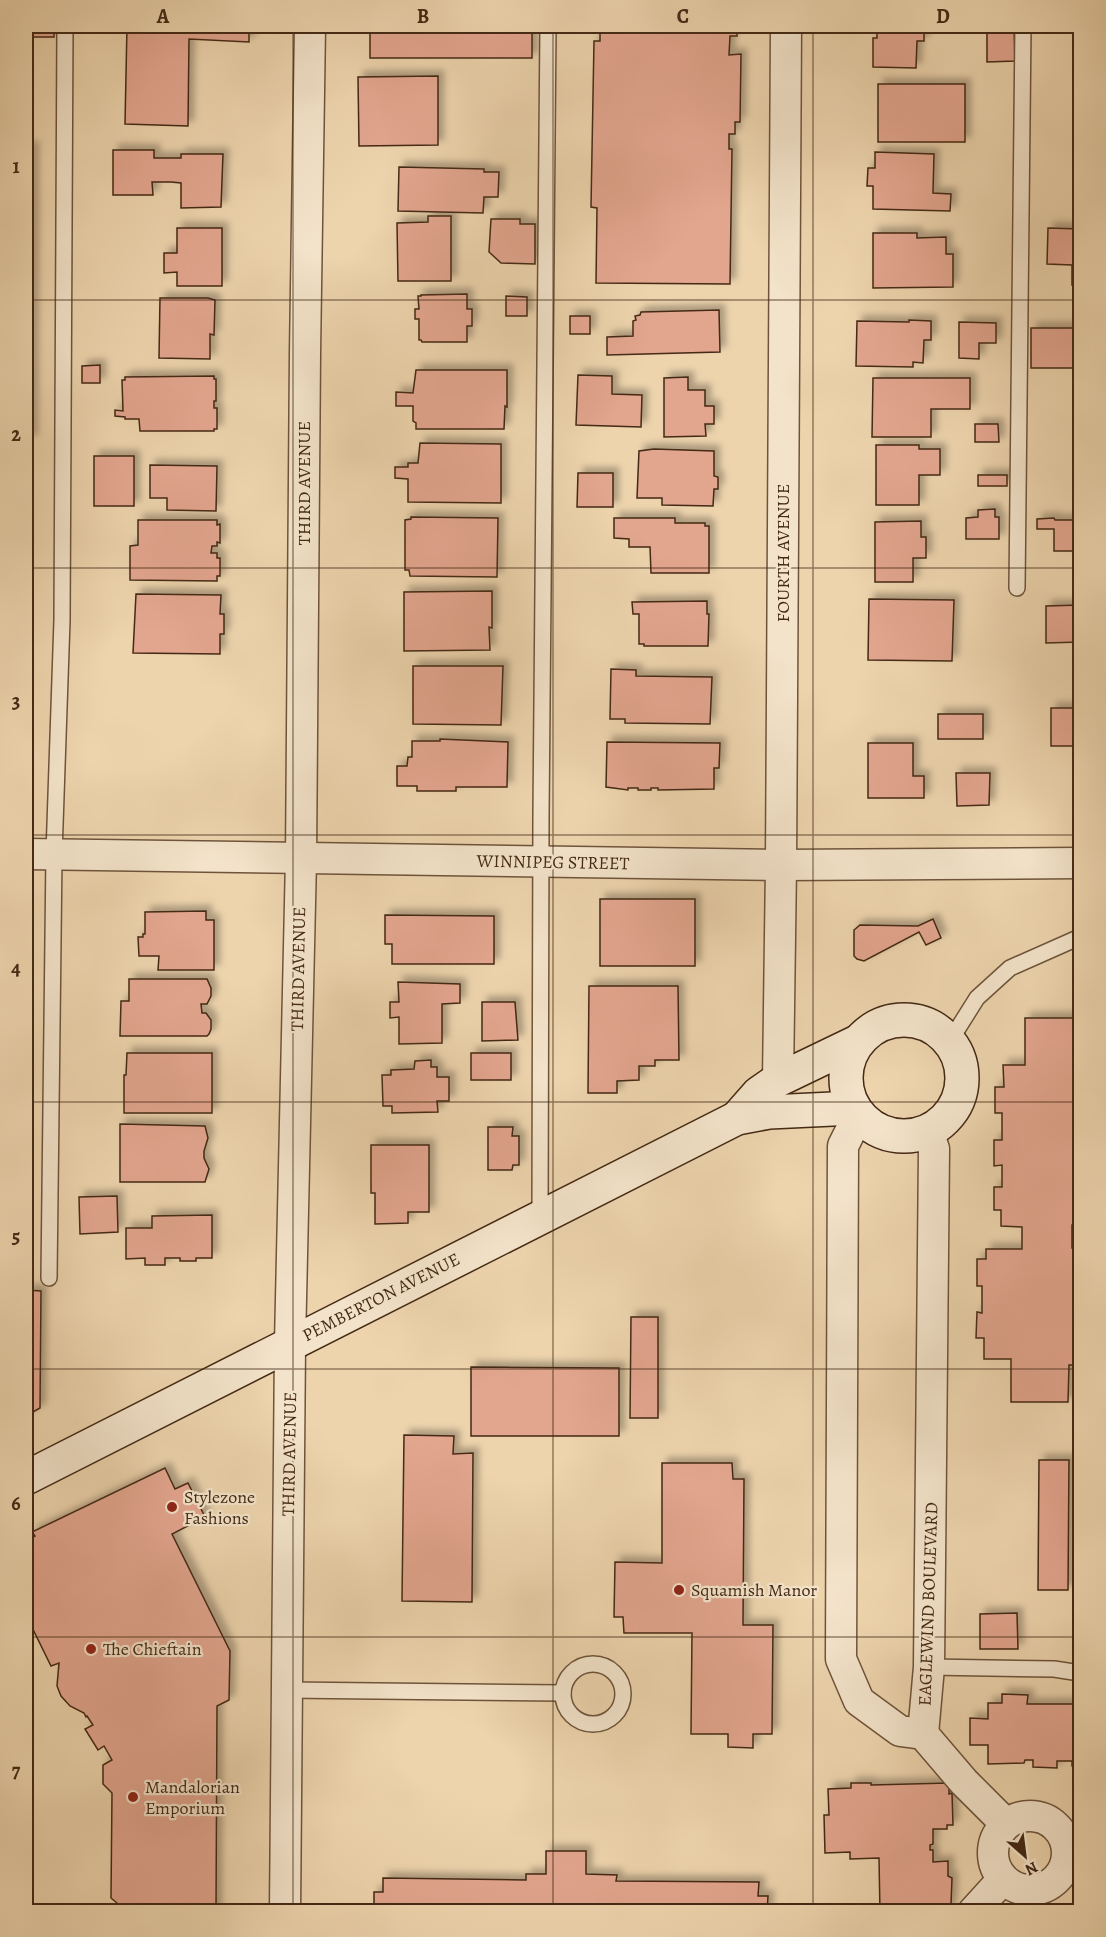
<svg xmlns="http://www.w3.org/2000/svg" width="1106" height="1937" viewBox="0 0 1106 1937" font-family="Alegreya,serif">
<defs>
<filter id="shadow"><feDropShadow dx="5.5" dy="-5.5" stdDeviation="3" flood-color="#0004"/></filter>
</defs>
<rect width="100%" height="100%" fill="#edd4ad"/>
<filter id="stains"><feTurbulence type="fractalNoise" baseFrequency=".00333" numOctaves="4"/><feColorMatrix values="0 0 0 0 .2 0 0 0 0 .09 0 0 0 0 .02 0 0 0 .5 -.17"/></filter>
<radialGradient id="worn" r=".72"><stop offset=".6" stop-color="#630" stop-opacity="0"/><stop offset="1" stop-color="#630" stop-opacity=".3"/></radialGradient>
<!-- building -->
<g fill="#e2a58e" stroke="#442915" stroke-width="1.5" filter="url(#shadow)">
<rect x="26" y="26" width="28" height="11"/>
<path d="M127 26H249V42L189 39 188 126 125 124Z"/>
<rect x="370" y="26" width="162" height="32"/>
<path d="M600 26H737V36H730L729 55 741 54 740 122H735V134H729V149H732L730 284 596 283 597 208 591 207 594 41H600Z"/>
<path d="M877 26H937V31H924V41H917L916 68 873 67V38H877Z"/>
<path d="M987 26H1014L1015 61 987 62Z"/>
<path d="M1074 26H1080V69H1073Z"/>
<path d="M438 76V145L359 146 358 77Z"/>
<rect x="878" y="84" width="87" height="58"/>
<rect x="1076" y="84" width="4" height="55"/>
<path d="M26 147H33L32 440H26Z"/>
<path d="M113 150H154V158H181V154H223L221 207 181 208V183L171 182H152L153 195H113Z"/>
<path d="M875 152 934 154 933 193 951 194 950 211 873 209V186H867L868 168H875Z"/>
<path d="M399 167 484 169V172H499L498 197H484L483 213 398 211Z"/>
<path d="M428 216H451V281H398L397 223 428 222Z"/>
<path d="M491 219H520V224H535V264L501 263 489 252Z"/>
<path d="M177 228H222V286H177V272L164 273V253H177Z"/>
<path d="M1048 228 1080 229V286L1072 285V265L1047 264Z"/>
<path d="M873 233H917V238L946 237V254H953V287L873 288Z"/>
<path d="M467 294V309H472V326H467V342H422L421 340H419V319H415V309H419L418 296H421V295Z"/>
<path d="M506 296 527 297V316H506Z"/>
<path d="M160 298H208L215 300 214 335 210 334V359L159 358Z"/>
<path d="M719 310 720 352 607 355V337L633 336V321L636 320 635 316 640 315 641 312Z"/>
<rect x="570" y="316" width="20" height="18"/>
<path d="M909 320 931 321V340H924L923 363 913 362V367L856 366 857 321 909 322Z"/>
<path d="M959 322 996 323V343H979V359L959 358Z"/>
<rect x="1031" y="328" width="49" height="40"/>
<path d="M100 365V383H82V366Z"/>
<path d="M416 370H507V407L505 406 504 429H416V423L413 421V406H396V392L413 393Z"/>
<path d="M578 375 612 376V394L642 395 641 427 576 425Z"/>
<path d="M214 376V379H216V401H214V408H217V429H214V431H140L139 419H125V417L115 416V410L123 411 122 380H125V377Z"/>
<path d="M688 377V390H705V406H714V424H705L706 436 664 437V378Z"/>
<path d="M873 378H970V409H931V437H872Z"/>
<path d="M975 424H998L999 442H975Z"/>
<path d="M420 443 501 444V503L408 502V479L395 478V467H408V463H418Z"/>
<path d="M876 445H919V449H940V475H919V505H876Z"/>
<path d="M654 449 714 451V476L718 477V489H714L713 506 662 505V498H637L639 451Z"/>
<rect x="94" y="456" width="40" height="50"/>
<path d="M150 465 217 466 216 511 167 510V498H150Z"/>
<path d="M578 473H613V507H577Z"/>
<rect x="978" y="475" width="29" height="11"/>
<path d="M995 509V517H999V539H966V518L978 517V510Z"/>
<path d="M411 517 498 518 497 577 410 576 409 570H405V520L411 519Z"/>
<path d="M614 518H675V523H705V526H709V573H651L650 547H629V539L614 538Z"/>
<path d="M1054 518 1055 520H1080V551H1054V529H1037V519Z"/>
<path d="M138 520H217V525L220 524V543L217 542V546H212L211 553H217V558H220V576H217V581L130 580V546L138 545Z"/>
<path d="M921 521V537H926V558H913V582H875V522Z"/>
<path d="M492 591V628L489 627 490 650 404 651V592Z"/>
<path d="M136 594 221 595 220 614H224V634H220V654L133 653Z"/>
<path d="M869 599 954 600 952 661 868 660Z"/>
<path d="M707 601V614H709L708 646H644V644H639V614H633L632 602Z"/>
<path d="M1080 605V642L1046 643V606Z"/>
<path d="M413 666H503L501 725 413 724Z"/>
<path d="M611 669 636 670V676L712 677 710 724 625 723V719H610Z"/>
<rect x="1051" y="708" width="29" height="38"/>
<rect x="938" y="714" width="45" height="25"/>
<path d="M440 739 508 742 507 787H456V791H417V786H397V766H407L408 757H412V741H440Z"/>
<path d="M607 742 720 743 719 768H714V789L658 790V788H651V790H638V788H628V790L606 787Z"/>
<path d="M868 743H913V776H924V798H868Z"/>
<path d="M956 773H990L989 805 957 806Z"/>
<rect x="600" y="899" width="95" height="67"/>
<path d="M206 911V920H214V970H158L159 956H139L138 937H143V934H145V912Z"/>
<path d="M385 915 494 916V964H392V944H385Z"/>
<path d="M933 919 941 938 926 945 919 932 864 961 857 959 854 956V930L860 925 918 926Z"/>
<path d="M129 979H207L211 988V996L207 1004H201L202 1013H206L211 1020V1029L209 1034 207 1036H120L121 1001H129Z"/>
<path d="M398 982 460 984V1003L442 1004V1043L399 1044V1017L390 1018V1002H399Z"/>
<path d="M589 986H678L679 1060H655V1066H639V1080L617 1081V1093H588Z"/>
<path d="M482 1002H515L518 1040 482 1041Z"/>
<path d="M1025 1018H1080V1225H1072V1248H1080V1365H1069L1068 1402H1011V1359H984V1338H976L977 1312 982 1313V1286H977V1259H986V1249H1022V1227L1001 1226V1210H994V1187H1002V1165L994 1166V1140H1002V1113H995V1087H1004L1003 1065H1025Z"/>
<path d="M127 1053H212V1113H124V1075H126Z"/>
<rect x="471" y="1053" width="40" height="27"/>
<path d="M431 1060V1067H437V1077H449V1101H437L438 1112 392 1113V1106H383L382 1075H391V1070L414 1069 415 1061Z"/>
<path d="M120 1124 205 1126 208 1138 204 1151V1158L209 1169 205 1182H120Z"/>
<path d="M488 1127H513L512 1136H519V1165H513L512 1170H488Z"/>
<path d="M371 1145H429V1212H408V1223L375 1224V1193H371Z"/>
<path d="M117 1196 118 1232 80 1234 79 1197Z"/>
<path d="M212 1215V1258H196V1261H180V1258H165V1265H145V1258L126 1259V1228H152V1216Z"/>
<path d="M26 1290 41 1291 40 1408 26 1416Z"/>
<path d="M631 1317H658V1418H630Z"/>
<path d="M471 1367 619 1368V1436H471Z"/>
<path d="M404 1435 454 1436 453 1454 473 1453 472 1602 402 1601Z"/>
<path d="M1039 1460H1069L1068 1590H1038Z"/>
<path d="M662 1463H732L733 1479H744L743 1625H773L772 1734H753V1748L728 1747V1734H691L692 1633H624L623 1617H614L615 1562 662 1563Z"/>
<path d="M165 1468 175 1489 188 1483 205 1517 172 1534 230 1651 229 1700 217 1706 216 1912H117V1903L111 1898 112 1793 103 1784V1765L112 1760 104 1746 98 1750 85 1729 93 1725 87 1716 86 1717 84 1713 70 1706 61 1696 57 1686 59 1663 51 1666 26 1615V1541L35 1536 32 1532Z"/>
<path d="M1017 1613 1018 1649H980V1614Z"/>
<path d="M1002 1694 1028 1695 1027 1704H1073V1699H1080V1768L1072 1766V1761H1057V1768L1033 1767V1760H1025L1024 1763 988 1764V1745H970V1718L988 1719V1703H1002Z"/>
<path d="M851 1783H871V1785L949 1783V1794L952 1793 953 1825H947V1829H933V1844L930 1845V1850H933V1862L948 1861V1876L952 1878 951 1904H949V1912H880L879 1858 850 1859V1852L825 1853 824 1815H829L828 1789 851 1788Z"/>
<path d="M546 1851H586V1874L617 1875 616 1881 759 1882 758 1896H768L767 1912H374V1892H383V1878L526 1880V1874H546Z"/>
</g>
<g fill="none" stroke-linecap="round" stroke-linejoin="round">
<defs>
<g id="lane">
<path d="M1017 588 1023 26"/>
<path d="M950 1041 977 998 1010 968 1080 937"/>
<path d="M540 1217 541 815 548 26"/>
<path d="M49 1278 54 854 62 620 65 26"/>
<circle cx="593" cy="1694" r="30"/>
<path d="M929 1667 1054 1669 1080 1673"/>
<path d="M287 1690 563 1693"/>
</g>
<g id="street">
<path d="M26 854 781 865 1080 863"/>
<path d="M778 1080 781 865 786 26"/>
<path d="M859 1114 843 1146 841 1659 859 1701 900 1731 923 1734"/>
<path d="M923 1734 929 1667 934 1149 928 1131"/>
<path d="M923 1734 964 1782 1006 1824"/>
<circle cx="1030" cy="1853" r="37"/>
<path d="M285 1912 290 1343 301 859 305 353 310 26"/>
<path d="M973 1912 1003 1879"/>
</g>
<g id="secondary">
<circle cx="904" cy="1078" r="58"/>
<path d="M737 1118 759 1093 778 1080 859 1041"/>
<path d="M26 1478 737 1118 769 1112 854 1108"/>
</g>
</defs>
<!-- lane casing -->
<use href="#lane" stroke="#6e543b" stroke-width="18"/>
<!-- street casing -->
<use href="#street" stroke="#6e543b" stroke-width="33"/>
<!-- secondary casing -->
<use href="#secondary" stroke="#442915" stroke-width="36"/>
<!-- lane -->
<use href="#lane" stroke="#f3e3ca" stroke-width="15"/>
<!-- street -->
<use href="#street" stroke="#f3e3ca" stroke-width="30"/>
<!-- secondary -->
<use href="#secondary" stroke="#f3e3ca" stroke-width="33"/>
</g>
<!-- grid -->
<path fill="none" stroke="#442915" stroke-width="1.5" stroke-opacity="0.55" d="M293 26V1912M553 26V1912M813 26V1912M26 300H1080M26 568H1080M26 835H1080M26 1102H1080M26 1369H1080M26 1637H1080"/>
<!-- markers -->
<g fill="#8f2418" stroke="#f3e3ca" stroke-width="2">
<circle cx="172" cy="1507" r="6"/>
<circle cx="679" cy="1590" r="6"/>
<circle cx="91" cy="1649" r="6"/>
<circle cx="133" cy="1797" r="6"/>
</g>
<g text-anchor="middle" stroke-width="4.5" stroke-linejoin="round" paint-order="stroke">
<!-- street labels -->
<g font-size="18" fill="#442915" stroke="#f3e3ca">
<text transform="translate(304 483) rotate(-90)" y="6">THIRD AVENUE</text>
<text transform="translate(783 553) rotate(-90)" y="6">FOURTH AVENUE</text>
<text transform="translate(553 862) rotate(1)" y="6">WINNIPEG STREET</text>
<text transform="translate(298 969) rotate(-89)" y="6">THIRD AVENUE</text>
<text transform="translate(381 1297) rotate(-27)" y="6">PEMBERTON AVENUE</text>
<text transform="translate(289 1454) rotate(-89)" y="6">THIRD AVENUE</text>
<text transform="translate(928 1604) rotate(-88)" y="6">EAGLEWIND BOULEVARD</text>
</g>
<!-- poi labels -->
<g font-size="18" fill="#442915" stroke="#f3e3ca" text-anchor="start">
<text x="184" y="1503">Stylezone<tspan x="184" dy="21">Fashions</tspan></text>
<text x="691" y="1596">Squamish Manor</text>
<text x="103" y="1655">The Chieftain</text>
<text x="145" y="1793">Mandalorian<tspan x="145" dy="21">Emporium</tspan></text>
</g>
</g>
<!-- margin -->
<rect width="1106" height="1937" fill="none" stroke="#edd4ad" stroke-width="66"/>
<!-- north arrow -->
<g transform="translate(1025 1856) rotate(152)" stroke="#f3e3ca" stroke-width="4.5" paint-order="stroke">
<path d="M0-4.5L10 22L0 15L-10 22Z" fill="#442915"/>
<text y="-9" font-size="16" font-weight="bold" text-anchor="middle" fill="#442915">N</text>
</g>
<rect x="33" y="33" width="1040" height="1871" fill="none" stroke="#442915" stroke-width="2"/>
<g font-size="20" text-anchor="middle" font-weight="bold" fill="#442915">
<text x="163" y="23">A</text>
<text x="423" y="23">B</text>
<text x="683" y="23">C</text>
<text x="943" y="23">D</text>
<text x="16" y="173">1</text>
<text x="16" y="441">2</text>
<text x="16" y="708">3</text>
<text x="16" y="975">4</text>
<text x="16" y="1243">5</text>
<text x="16" y="1510">6</text>
<text x="16" y="1777">7</text>
</g>
<rect width="100%" height="100%" filter="url(#stains)"/>
<rect width="100%" height="100%" fill="url(#worn)"/>
</svg>
